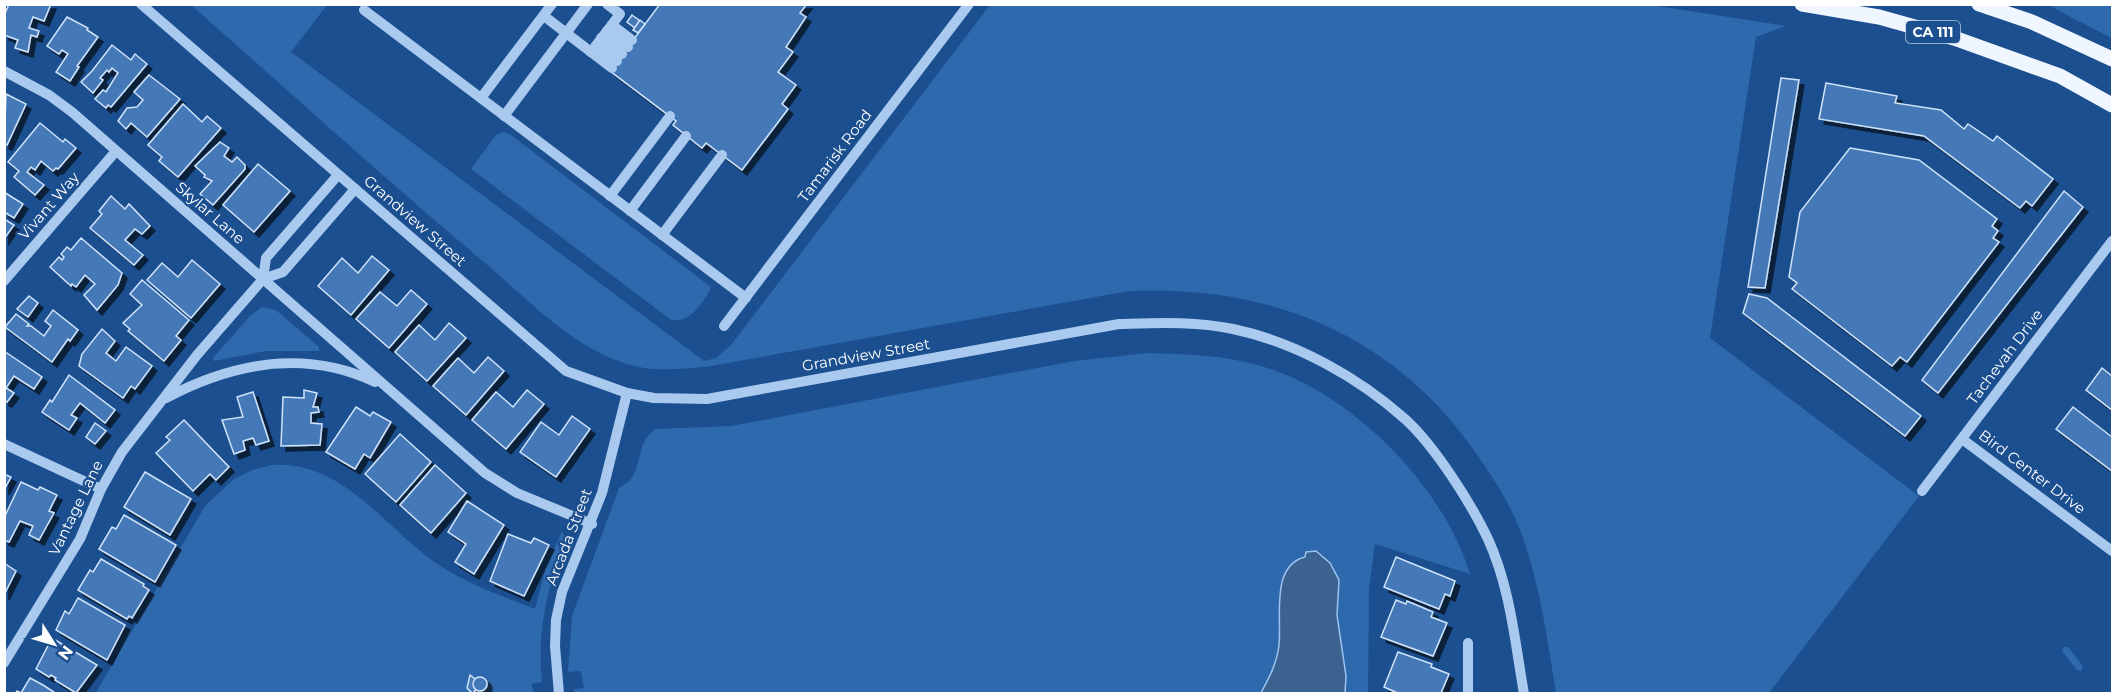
<svg xmlns="http://www.w3.org/2000/svg" width="2117" height="698" viewBox="0 0 2117 698" font-family="Montserrat,sans-serif">
<defs>
<filter id="shadow"><feDropShadow dx="5" dy="5" stdDeviation="0" flood-color="#0009"/></filter>
</defs>
<rect width="100%" height="100%" fill="#1b4f8f"/>
<!-- green -->
<g fill="#2e69ad">
<path d="M1651 5 1786 26 1756 37 1710 338 1919 496 1769 693H1556C1547 638 1540 583 1520 530 1510 504 1496 482 1480 459 1399 337 1273 284 1129 291L711 366C680 369 650 373 621 362 569 344 526 298 485 263 385 179 289 91 191 5H327L291 52 704 361 716 358 731 345 990 5Z"/>
<path d="M2050 5H2112V38L2057 10Z"/>
<path d="M504 132 511 135 711 287C705 301 688 326 670 319L471 169 496 135Z"/>
<path d="M262 307 276 310 319 347V351H266L214 361 213 358 250 316Z"/>
<path d="M1148 353C1185 354 1224 355 1261 366 1350 391 1443 485 1470 574L1375 544 1369 589 1368 693 574 694V689L584 688 581 671 568 672 572 616 619 488C622 486 628 483 631 479 643 462 636 442 656 429L731 426 1074 361Z"/>
<path d="M272 465C344 460 385 529 439 565 469 585 503 596 535 609L546 567 562 531C570 546 560 556 555 570 543 607 538 644 542 682L532 684 533 693H543L95 694 205 506 234 479 252 470Z"/>
<path d="M2064 647H2068L2083 666 2081 671 2077 670 2062 651Z"/>
</g>
<!-- water -->
<path fill="#3c6290" stroke="#9cc4f0" stroke-width="1.5" d="M1316 551 1330 563 1339 580 1337 615 1346 676 1345 693H1261C1269 678 1277 663 1279 645 1282 617 1270 566 1305 557L1306 552Z"/>
<!-- building -->
<g fill="#4478b7" stroke="#cfe3fa" stroke-width="1.5" filter="url(#shadow)">
<path d="M9 4H51L44 21 33 17 29 28 39 31 37 37 31 35 28 52 15 48 18 40 4 35V16Z"/>
<path d="M660 4H807L800 13 806 17 786 47 793 52 778 72 796 85 782 104 788 109 742 170 706 143 702 148 673 125 676 121 610 71Z"/>
<path d="M632 15 640 21 635 28 627 22Z"/>
<path d="M67 17 88 28 87 30 98 37 77 66 79 67 70 81 56 72 68 54 62 50 59 54 47 46Z"/>
<path d="M640 20 645 24 638 33 633 30Z"/>
<path d="M112 45 131 60 135 54 147 64 111 107 108 105 106 108 95 99 103 90 106 92 118 73 112 68 109 72 107 70 100 78 103 80 93 93 81 82 92 71Z"/>
<path d="M149 75 180 99 147 137 131 123 126 129 118 121 127 108 137 107 143 100 134 92Z"/>
<path d="M1781 78 1799 80 1765 288 1748 287Z"/>
<path d="M1826 83 1897 96 1895 103 1941 110 1964 129 1968 124 1993 141 1997 136 2053 179 2032 206 2026 201 2020 208 1924 136 1819 119Z"/>
<path d="M6 94 26 104 7 145 4 144Z"/>
<path d="M183 104 202 122 207 116 221 128 178 177 159 161 162 157 148 145Z"/>
<path d="M40 123 63 142 65 139 76 148 58 169 56 168 53 171 41 161 35 170 31 167 27 172 44 185 35 195 14 177 19 171 8 162Z"/>
<path d="M220 142 229 148 224 156 232 162 237 157 245 165V169L213 205 200 194 212 181 204 177 205 175 195 166Z"/>
<path d="M1850 148 1919 160 1997 219 1992 226 1998 231 1993 238 1999 242 1907 362 1900 357 1892 366 1792 289 1797 283 1789 277 1800 212Z"/>
<path d="M258 164 290 191 254 232 223 205Z"/>
<path d="M2064 191 2083 207 1938 393 1922 380Z"/>
<path d="M4 192 23 204 14 218 4 212Z"/>
<path d="M111 196 125 209 129 204 150 226 142 234 135 229 125 240 143 255 134 265 90 228 102 214 99 211Z"/>
<path d="M4 219 14 225 4 239Z"/>
<path d="M81 238 122 273 118 285 97 310 84 295 95 284 85 275 76 287 72 284 71 286 50 267 59 257 62 260 64 257 61 254 67 247 71 250Z"/>
<path d="M372 256 389 270 351 315 318 286 342 258 358 273Z"/>
<path d="M192 260 220 284 191 318 147 280 162 263 178 277Z"/>
<path d="M142 280 189 320 176 336 181 340 164 361 128 331 130 329 123 323 142 305 130 294Z"/>
<path d="M411 290 427 304 389 348 356 319 380 292 397 306Z"/>
<path d="M1749 294 1767 298 1921 416 1905 436 1743 313Z"/>
<path d="M29 296 38 303 28 317 17 309Z"/>
<path d="M53 310 78 330 70 341 68 339 52 362 5 327 16 314 29 324 27 326H31L44 336 51 326 45 321Z"/>
<path d="M449 323 466 338 427 381 395 352 419 325 435 340Z"/>
<path d="M102 329 115 341 106 353 116 361 126 347 152 366 135 389 131 386 123 398 79 366 82 354Z"/>
<path d="M7 353 42 377 34 389 14 376 6 388 14 393 7 402 4 401V354Z"/>
<path d="M488 357 504 371 466 415 433 386 458 358 474 373Z"/>
<path d="M2102 368 2112 376V410L2086 390Z"/>
<path d="M69 375 115 410 105 423 80 403 71 415 77 418 69 430 42 412 50 400 52 402Z"/>
<path d="M304 390 317 393 313 407H318L319 412 311 413V423L322 424 320 445 281 446 283 397 304 398Z"/>
<path d="M527 390 544 404 506 449 472 420 496 392 513 407Z"/>
<path d="M253 392 269 441 256 445 253 438 243 441 245 450 234 454 222 420 243 417 237 397Z"/>
<path d="M356 407 370 416 373 412 391 422 370 458 364 454 355 469 326 452Z"/>
<path d="M2073 407 2112 437V471L2056 429Z"/>
<path d="M572 416 590 429 556 477 520 452 541 422 559 435Z"/>
<path d="M184 420 229 467 216 480 210 474 193 491 156 453 170 440 166 437Z"/>
<path d="M95 423 106 431 95 444 86 437Z"/>
<path d="M400 434 431 462 396 502 365 474Z"/>
<path d="M435 465 466 493 431 533 400 505Z"/>
<path d="M145 472 191 499 170 535 124 507Z"/>
<path d="M4 474 11 477 4 490Z"/>
<path d="M21 482 38 490 40 487 57 495 49 511 54 513 39 540 29 535 33 526 20 521 9 542 4 540V518Z"/>
<path d="M467 501 504 525 474 574 455 562 466 544 448 532Z"/>
<path d="M124 515 176 545 155 582 99 549 112 527 116 529Z"/>
<path d="M508 534 531 543 534 538 549 545 524 596 490 581Z"/>
<path d="M1396 557 1455 581 1450 596 1445 594 1439 609 1384 587Z"/>
<path d="M101 559 144 584 143 586 149 590 132 618 129 616 127 619 78 590 90 570 93 572Z"/>
<path d="M4 563 16 571 4 595Z"/>
<path d="M78 598 125 625 107 660 56 630 65 611 69 614Z"/>
<path d="M1396 600 1406 604 1407 601 1433 612 1431 617 1447 623 1433 656 1381 637Z"/>
<path d="M52 638 97 665 76 693 55 680 56 678 51 675 49 677 36 669Z"/>
<path d="M1398 652 1432 664 1431 667 1449 674 1441 693 1400 694 1384 687Z"/>
<path d="M470 675 475 679 476 689 473 694 467 688Z"/>
<circle cx="480" cy="684" r="7"/>
<path d="M30 678 43 685 57 694H15L17 691 21 693Z"/>
</g>
<g fill="none" stroke-linecap="round" stroke-linejoin="round">
<!-- minor -->
<g stroke="#a9c9ee" stroke-width="10">
<path d="M141 4 566 371 627 393 654 398 707 399 1119 324C1157 323 1195 321 1233 329 1295 342 1358 377 1405 419 1434 445 1471 503 1488 539 1510 587 1515 642 1524 694"/>
<path d="M364 10 746 298"/>
<path d="M544 16 591 52 620 14 607 4"/>
<path d="M612 25 632 40"/>
<path d="M607 31 628 47"/>
<path d="M601 38 622 54"/>
<path d="M596 46 617 61"/>
<path d="M591 52 612 68"/>
<path d="M4 71 49 95 72 112 485 473 517 493 592 524"/>
<path d="M481 98 552 4"/>
<path d="M504 116 588 4"/>
<path d="M610 196 670 116"/>
<path d="M630 211 686 136"/>
<path d="M662 235 722 155"/>
<path d="M263 279 266 258 338 175"/>
<path d="M4 281 116 151"/>
<path d="M724 326 969 4"/>
<path d="M166 398C232 363 305 349 375 382"/>
<path d="M1962 439 2112 551"/>
<path d="M4 444 101 489"/>
<path d="M1922 491 2112 241"/>
<path d="M4 663 80 539 101 489 122 452 197 355 263 279 283 272 355 189"/>
<path d="M559 694 555 646 556 620 562 592 602 493 627 393"/>
<path d="M1468 694V643"/>
</g>
<!-- major -->
<g stroke="#f0f6ff" stroke-width="15">
<path d="M1802 4 1879 17 1954 38 2060 76 2112 105"/>
<path d="M1979 4 2032 22 2112 59"/>
</g>
</g>
<g text-anchor="middle" stroke-width="4.5" stroke-linejoin="round" paint-order="stroke">
<!-- shield labels -->
<rect fill="#1b4f8f" stroke="#bbcadd" stroke-width="1.5" x="1906" y="21" width="54" height="22" rx="4.5"/>
<g font-size="14" font-weight="bold" fill="#fff">
<text x="1933" y="37">CA 111</text>
</g>
<!-- street labels -->
<g font-size="15" fill="#fff" stroke="#1b4f8f">
<text transform="translate(835 156) rotate(-53)" y="5">Tamarisk Road</text>
<text transform="translate(49 206) rotate(-49)" y="5">Vivant Way</text>
<text transform="translate(210 213) rotate(41)" y="5">Skylar Lane</text>
<text transform="translate(415 221) rotate(41)" y="5">Grandview Street</text>
<text transform="translate(866 355) rotate(-10)" y="5">Grandview Street</text>
<text transform="translate(2005 357) rotate(-53)" y="5">Tachevah Drive</text>
<text transform="translate(2032 472) rotate(37)" y="5">Bird Center Drive</text>
<text transform="translate(76 508) rotate(-64)" y="5">Vantage Lane</text>
<text transform="translate(569 537) rotate(-69)" y="5">Arcada Street</text>
</g>
</g>
<!-- border -->
<rect width="2117" height="698" fill="none" stroke="#ffffff" stroke-width="12"/>
<!-- north arrow -->
<g transform="translate(54 644) rotate(127)" stroke="#1b4f8f" stroke-width="4.5" paint-order="stroke">
<path d="M0-4.5L10 22L0 15L-10 22Z" fill="#ffffff"/>
<text y="-9" font-size="16" font-weight="bold" text-anchor="middle" fill="#ffffff">N</text>
</g>
</svg>
